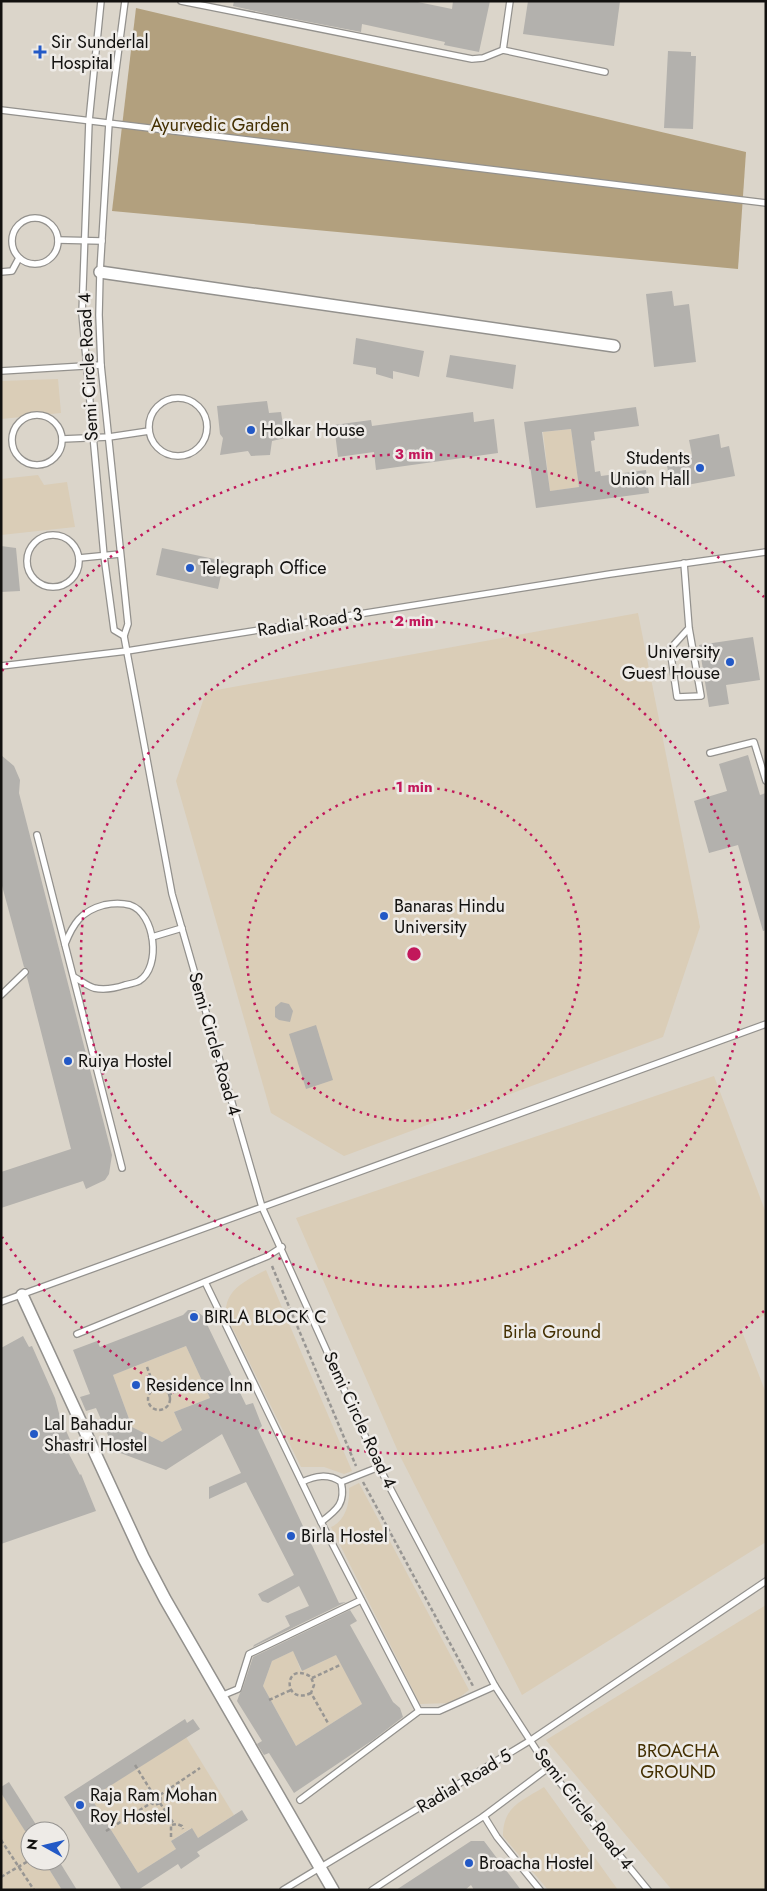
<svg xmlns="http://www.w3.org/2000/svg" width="767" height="1891" viewBox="0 0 767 1891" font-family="Jost,sans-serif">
<rect width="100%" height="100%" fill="#e0deda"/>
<!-- built -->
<path fill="#dbd5ca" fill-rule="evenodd" d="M1 1H766V1890H1ZM30 1831H60V1861H30Z"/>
<!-- green -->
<g fill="#dacdb7">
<path d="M58 379 61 413 1 419V381Z"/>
<path d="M571 429 579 487 550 491 543 432Z"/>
<path d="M38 475 44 485 67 482 75 527 1 535V479Z"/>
<path d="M638 613 700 927 663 1037 344 1156 271 1113 176 781 206 692Z"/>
<path d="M714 1076 766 1213V1314L741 1329 766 1393V1542L522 1695 400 1456 296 1218Z"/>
<path d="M266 1270 352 1471 344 1474 324 1467H301L226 1315C224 1289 247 1280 266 1270Z"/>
<path d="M186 1346 210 1398 174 1412 182 1430 162 1442 132 1427 113 1375Z"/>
<path d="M359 1483 469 1690 452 1703 420 1704 331 1527C346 1521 350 1502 349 1488Z"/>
<path d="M766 1605V1890H672L546 1740Z"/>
<path d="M324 1636 329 1646 297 1660 301 1671 324 1661 335 1651 362 1704 296 1746 263 1686 272 1661Z"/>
<path d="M186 1737 234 1815 198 1838 191 1828 171 1841 176 1849 138 1873 91 1798Z"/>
<path d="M544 1787 618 1890H548L503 1836C503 1806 522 1801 544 1787Z"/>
<path d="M3 1796 30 1838V1861H44L62 1890H1V1798Z"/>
</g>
<!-- forest -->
<path fill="#b2a07e" d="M136 8 746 152 738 269 112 211Z"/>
<!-- building -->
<g fill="#b3b1ad" fill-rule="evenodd">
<path d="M234 1H413L452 9 453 1H490L479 52 444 45 445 42 362 24 361 32 268 14 233 6Z"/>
<path d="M528 1H620L614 46 523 34Z"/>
<path d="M668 51 691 52V56H696L693 129 664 128Z"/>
<path d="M672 291 674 306 689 304 696 362 654 367 646 294Z"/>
<path d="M356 338 424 351 419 377 393 371V379L376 374V368L353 364Z"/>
<path d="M450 355 516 365 513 389 446 377Z"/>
<path d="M267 401 269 413 281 412 285 438 272 441 270 455 251 456 248 451 220 455 223 438 220 434 217 406Z"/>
<path d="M636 407 639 426 594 432 595 440 591 441 595 472 600 471 601 476 646 470 649 493 536 508 524 422ZM571 429 579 487 550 491 542 432Z"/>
<path d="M473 412 474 422 494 419 498 453 376 470 374 452 338 457 334 425 371 420 372 426Z"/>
<path d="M719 434 721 448 729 446 735 476 671 488 666 460 692 455 689 440Z"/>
<path d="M1 546 16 548 20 591 1 592Z"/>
<path d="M162 548 224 561 218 589 156 575Z"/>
<path d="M753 637 760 680 726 685 729 704 709 707 699 645Z"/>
<path d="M1 755 14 766 20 780 19 793 112 1155 109 1174 105 1180 86 1189 83 1181 1 1208V1172L71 1149 27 977 29 970 24 967 1 882Z"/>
<path d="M748 755 760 795 766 793V930L763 931 738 845 709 853 694 801 727 791 719 764Z"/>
<path d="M281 1002 289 1004 293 1011 290 1022 279 1020 275 1017V1007Z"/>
<path d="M316 1025 333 1080 306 1089 289 1034Z"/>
<path d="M188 1310H195L203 1316 246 1405 253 1403 262 1426 258 1430 339 1603 346 1602 253 1647 254 1645 290 1626 285 1616 309 1606 299 1586 268 1603 262 1601 258 1594 294 1575 246 1482 209 1499V1487L241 1473 222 1434 166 1470 115 1451 96 1408 86 1411 80 1397 90 1394 73 1350 97 1341 100 1347 183 1315ZM186 1346 210 1398 174 1412 182 1430 162 1442 132 1427 113 1375Z"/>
<path d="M23 1336 29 1347 32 1346 55 1398 60 1417 75 1451 69 1454 80 1475 81 1474 96 1511 1 1544V1348Z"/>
<path d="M350 1610 357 1621 350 1625 393 1702 400 1708 403 1717 373 1740 294 1793 269 1753 264 1755 257 1744 262 1741 237 1701 240 1693 242 1690 253 1657ZM293 1651 302 1671 336 1655 362 1704 296 1746 263 1686 272 1661Z"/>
<path d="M185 1719 187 1723 193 1719 200 1729 91 1798 138 1873 176 1849 171 1841 192 1828 198 1838 242 1810 248 1820 197 1852 200 1856 181 1869 178 1864 138 1890H122L64 1797Z"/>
<path d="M9 1782 40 1831H25L1 1793V1787Z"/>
<path d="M471 1841H484L521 1890H474L471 1885 465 1890H396Z"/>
<path d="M44 1861H59L77 1890H62Z"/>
</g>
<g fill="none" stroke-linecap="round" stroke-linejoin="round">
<defs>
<g id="service">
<path d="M101 1 89 121 82 314 104 556 114 630 124 636"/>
<path d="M125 1 109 123 100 272 99 315 101 365 128 624 124 636 172 894 262 1207 379 1467 495 1686 548 1768 648 1890"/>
<path d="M181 1 472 59 483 58 503 50 605 72"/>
<path d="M503 50 510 1"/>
<path d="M1 110 766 203"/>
<circle cx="35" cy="241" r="23"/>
<path d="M58 240 102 241"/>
<path d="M1 272 12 271 19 258"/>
<path d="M1 371 101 365"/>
<circle cx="178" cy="427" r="29"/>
<circle cx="37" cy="440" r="25"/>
<path d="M62 439 109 437 149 431"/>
<circle cx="53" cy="561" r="26"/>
<path d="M79 558 120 554"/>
<path d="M684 563 689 628 701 696 677 697 670 649 689 628"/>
<path d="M1 666 127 651 610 574 766 552"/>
<path d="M710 753 754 742 766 781"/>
<path d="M37 835 122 1168"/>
<path d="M152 937 182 928"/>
<path d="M65 944C73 924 81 911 104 905 113 903 122 903 130 905 155 913 162 967 139 981 135 983 129 984 125 985 116 988 103 990 94 988 87 986 80 980 74 977"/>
<path d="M1 995 25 972"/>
<path d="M205 1282 321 1522 419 1711H439L495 1686"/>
<path d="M1 1302 766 1024"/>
<path d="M77 1334 268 1256 282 1247"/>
<path d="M302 1482C315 1476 328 1473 341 1482 346 1503 337 1510 321 1522"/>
<path d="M341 1482 379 1467"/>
<path d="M221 1696 238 1689 249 1654 361 1600"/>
<path d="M300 1800 419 1711"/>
<path d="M484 1816 497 1837 540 1890"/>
<path d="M283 1890 531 1740 766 1581"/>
<path d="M372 1890 484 1816 548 1768"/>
</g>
<g id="minor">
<path d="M100 272 614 346"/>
<path d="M22 1295 143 1557 165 1599 333 1890"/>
</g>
</defs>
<!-- service casing -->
<use href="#service" stroke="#93918d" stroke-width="8"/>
<!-- minor casing -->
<use href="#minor" stroke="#93918d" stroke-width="14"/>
<!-- path -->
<g stroke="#989693" stroke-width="2.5" stroke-dasharray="4 2.5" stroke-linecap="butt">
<path d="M272 1266 356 1466"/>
<path d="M147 1367 155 1389"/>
<circle cx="159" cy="1399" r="11"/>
<path d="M168 1395 199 1383"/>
<path d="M363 1482 473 1686"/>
<path d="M312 1678 340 1665"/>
<path d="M311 1693C282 1707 283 1659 311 1677L314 1685 311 1693 328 1723"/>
<path d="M269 1700 291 1690"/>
<path d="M135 1765 153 1794"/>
<path d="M160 1795 200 1768"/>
<path d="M160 1803 174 1824"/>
<path d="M106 1831 151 1803 155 1805 160 1803 161 1799 160 1795 153 1794 150 1796 151 1803"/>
<path d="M171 1837V1825L177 1824 182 1826 183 1829"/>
<path d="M1 1840 34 1890"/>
<path d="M1 1877 30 1860"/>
</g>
<!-- service -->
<use href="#service" stroke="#fff" stroke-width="5.5"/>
<!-- minor -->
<use href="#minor" stroke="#fff" stroke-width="11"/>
</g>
<!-- distance rings -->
<g fill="none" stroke="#c2185b" stroke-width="2.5" stroke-dasharray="2.5 5">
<circle cx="414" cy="954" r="167"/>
<circle cx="414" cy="954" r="333"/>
<path d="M764 1311A500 500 0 0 1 2 1237M2 671A500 500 0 0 1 764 597"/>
</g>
<!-- markers -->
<g fill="#2359c6" stroke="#eeebe7" stroke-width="2">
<path d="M37.5 44.5h5v5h5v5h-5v5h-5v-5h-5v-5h5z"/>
<circle cx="251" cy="430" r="5"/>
<circle cx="700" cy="468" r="5"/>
<circle cx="190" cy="568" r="5"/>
<circle cx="730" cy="662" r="5"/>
<circle cx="384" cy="916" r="5"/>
<circle cx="68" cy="1061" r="5"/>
<circle cx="194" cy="1317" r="5"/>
<circle cx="136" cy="1385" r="5"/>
<circle cx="34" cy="1434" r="5"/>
<circle cx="291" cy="1536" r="5"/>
<circle cx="80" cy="1805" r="5"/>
<circle cx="469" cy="1863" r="5"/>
</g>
<g text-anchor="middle" stroke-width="5" stroke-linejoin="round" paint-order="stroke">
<!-- poi labels -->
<g font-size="18" fill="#12110f" stroke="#eeebe7" text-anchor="start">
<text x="51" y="48">Sir Sunderlal<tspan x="51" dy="21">Hospital</tspan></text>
<text x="261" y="436">Holkar House</text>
<text x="690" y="464" text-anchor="end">Students<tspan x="690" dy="21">Union Hall</tspan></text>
<text x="200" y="574">Telegraph Office</text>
<text x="720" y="658" text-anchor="end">University<tspan x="720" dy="21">Guest House</tspan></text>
<text x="394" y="912">Banaras Hindu<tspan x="394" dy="21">University</tspan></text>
<text x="78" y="1067">Ruiya Hostel</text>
<text x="204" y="1323">BIRLA BLOCK C</text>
<text x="146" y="1391">Residence Inn</text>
<text x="44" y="1430">Lal Bahadur<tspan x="44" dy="21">Shastri Hostel</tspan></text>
<text x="301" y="1542">Birla Hostel</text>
<text x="90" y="1801">Raja Ram Mohan<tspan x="90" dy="21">Roy Hostel</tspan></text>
<text x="479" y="1869">Broacha Hostel</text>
</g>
<!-- park labels -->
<g font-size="18" fill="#443002" stroke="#eeebe7">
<text x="220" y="131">Ayurvedic Garden</text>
<text x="552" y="1338">Birla Ground</text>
<text x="678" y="1757">BROACHA<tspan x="678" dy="21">GROUND</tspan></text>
</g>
<!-- street labels -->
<g font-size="18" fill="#12110f" stroke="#eeebe7">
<text transform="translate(88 367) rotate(-93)" y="6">Semi Circle Road 4</text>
<text transform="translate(310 622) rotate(-9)" y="6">Radial Road 3</text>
<text transform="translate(215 1044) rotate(74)" y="6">Semi Circle Road 4</text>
<text transform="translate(360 1420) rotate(65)" y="6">Semi Circle Road 4</text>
<text transform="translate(464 1781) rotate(-31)" y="6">Radial Road 5</text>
<text transform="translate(584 1809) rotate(52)" y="6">Semi Circle Road 4</text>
</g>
</g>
<circle cx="414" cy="954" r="8" fill="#c2185b" stroke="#eeebe7" stroke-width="2.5"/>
<g font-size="15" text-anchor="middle" font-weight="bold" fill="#c2185b" stroke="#eeebe7" stroke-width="5" stroke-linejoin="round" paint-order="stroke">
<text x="414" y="459">3 min</text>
<text x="414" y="626">2 min</text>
<text x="414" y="792">1 min</text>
</g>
<!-- border -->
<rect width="767" height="1891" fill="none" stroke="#12110f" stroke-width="5"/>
<!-- north arrow -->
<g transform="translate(45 1846) rotate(278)"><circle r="24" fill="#eeebe7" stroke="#969491"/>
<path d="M0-4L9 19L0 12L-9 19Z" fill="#2359c6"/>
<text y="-8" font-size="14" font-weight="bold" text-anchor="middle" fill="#12110f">N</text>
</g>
</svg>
